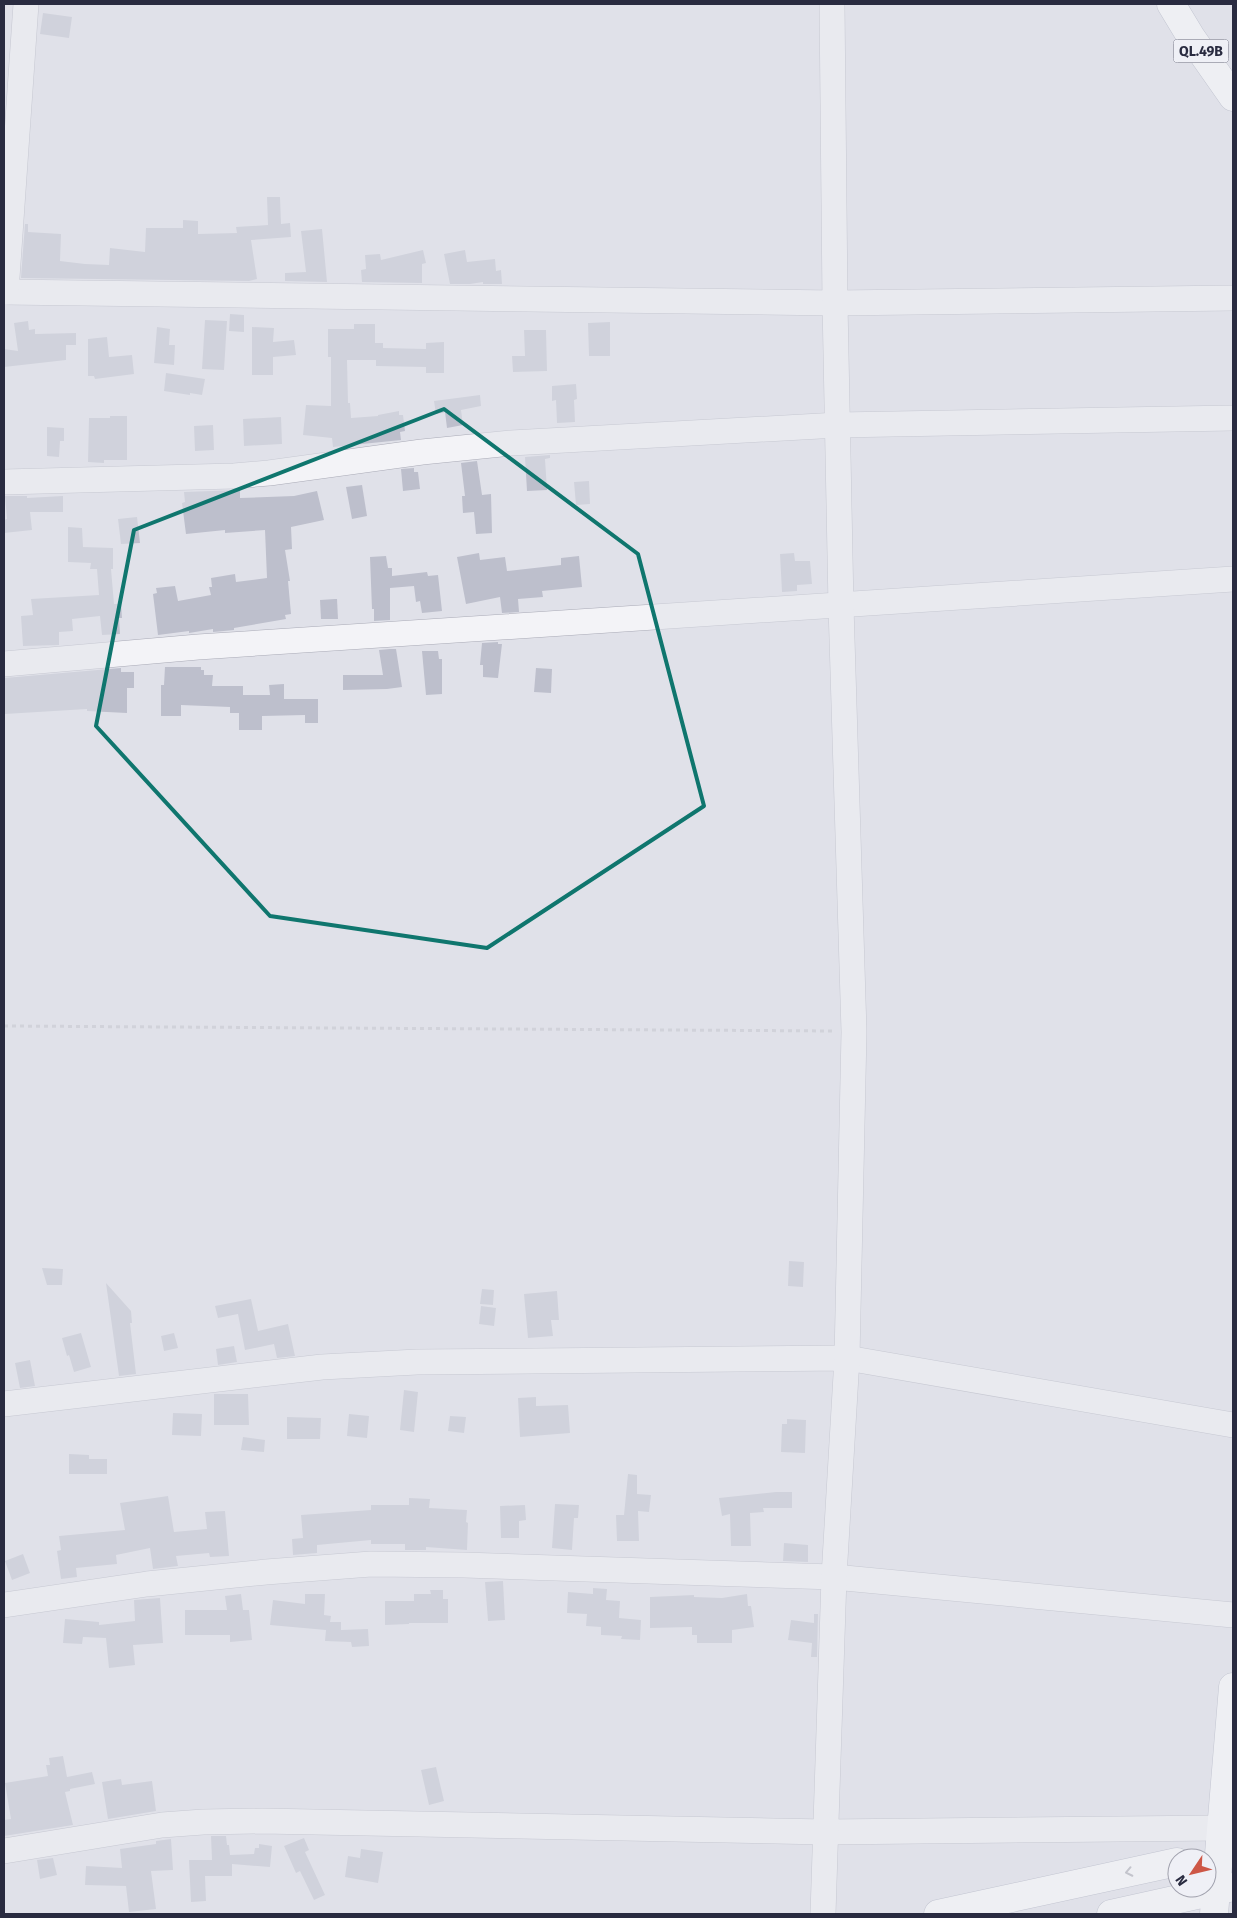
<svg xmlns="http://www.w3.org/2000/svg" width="1237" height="1918" viewBox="0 0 1237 1918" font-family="'Fira Sans',sans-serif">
<rect width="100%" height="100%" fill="#e0e1e9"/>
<!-- building -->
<g fill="#bdbfcc">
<path d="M43 13 72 17 69 38 40 34Z"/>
<path d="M267 197H280L281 224 290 223 291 237 251 240 257 279 249 281 21 278 25 224H28V232L61 234 60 261 85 264 109 265 110 248 145 252 146 228H183V220L198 221V234L237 233 236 227 268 225Z"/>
<path d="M322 229 327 282 285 281V273L306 272 301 231Z"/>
<path d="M423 250 426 263 422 264V283L362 282 361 270 366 269 365 255 380 254 381 260Z"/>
<path d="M465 250 467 262 495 259 496 271 501 270 502 284H483V282L470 284H450L444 254Z"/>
<path d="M230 314 244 315V332L229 331Z"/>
<path d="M205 320 227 321 224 370 202 369Z"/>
<path d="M28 321 29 330 35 329V334L76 333V345H66V360L4 367V349L18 351 14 323Z"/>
<path d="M610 322V356H589L588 323Z"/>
<path d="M354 324H375V343H383V348L426 349V343L444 342V373H426V367L376 366V360H347L348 403H350L351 418 378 416V415L399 411V415H403L405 431 400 432 401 440 333 447 332 438 303 435 306 405 331 406V357H328V329H354Z"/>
<path d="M157 327 170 329 169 345H175L174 365 154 363Z"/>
<path d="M252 327 274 328 273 342 294 340 296 355 273 357V375H252Z"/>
<path d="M524 330H546L547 371 513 372 512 356H525Z"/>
<path d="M107 337 109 357 132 355 134 374 95 379 94 376H88V339Z"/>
<path d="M166 373 205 379 202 395 190 393V395L164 391Z"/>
<path d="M576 384 577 399 574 400 575 422 557 423 556 400 552 401V386Z"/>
<path d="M480 395 481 406 461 410 463 425 447 428 445 412 436 414 434 401Z"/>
<path d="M110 416H127V460H104V463L88 462 89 418H110Z"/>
<path d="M281 417 282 444 244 446 243 419Z"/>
<path d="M213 425 214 450 195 451 194 426Z"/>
<path d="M47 427 64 428V441H60L59 457 47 456Z"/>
<path d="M550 455V458L545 459 547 490 527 491 525 457Z"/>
<path d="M477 461 482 495 491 494 492 533 476 534 474 512 463 513 462 496H465L461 463Z"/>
<path d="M414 468V472H418L420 489 403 491 401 469Z"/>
<path d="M589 481 590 504 576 505 574 482Z"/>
<path d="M362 485 367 516 352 519 346 487Z"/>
<path d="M240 490V498L294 496 317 491 324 520 291 527 292 549 285 550 290 581H288L291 614 285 615 286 619 234 628V630L213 632V629L189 633V631L158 635 153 594 157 593 156 588 175 586 178 601 211 595 209 587H212L211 578 235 574 236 582 267 578 265 530 225 533V530L186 534 182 503 185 502 184 492Z"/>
<path d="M5 496H27V498L63 496V512H30L32 530 4 533V520L7 519Z"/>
<path d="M137 517 140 543 121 544 118 519Z"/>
<path d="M68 527 82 528 83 547 113 548V569H111L114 604H121L122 618H119L120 634 102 635 100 616 72 619 73 631 59 632V645L23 646 21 616 33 615 31 599 99 595 97 569H90L91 563 68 562Z"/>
<path d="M479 553 480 560 505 557 507 571 561 565V558L579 556 582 587 542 591 543 597 518 599 519 612 502 613 500 597 466 604 457 557Z"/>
<path d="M794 553 795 561H810L812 584 797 585V591L782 592 780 554Z"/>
<path d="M386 556 388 568H392V576L427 572 428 576 438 575 442 611 422 613 420 601 416 602 414 586 390 588V620L374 621V609H372L370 557Z"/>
<path d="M335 599H337L338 619H321L320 600Z"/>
<path d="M498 642V644H502L498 678 483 677V665H480L482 643Z"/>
<path d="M390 649H396L402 687 387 689 343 690V675H383L379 650Z"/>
<path d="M422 651H438L439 659H442V694L426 695Z"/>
<path d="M165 667H201V670H204V675H213L212 686H243V695H270L269 685 284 684V699H318V723H305V715L262 716V730H239V713H230V707L181 705V716H161V685H164Z"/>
<path d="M121 668V672H134V688H127V713L87 711V709L5 714 4 678Z"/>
<path d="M536 668 552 669 551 693 534 692Z"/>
<path d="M789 1261 804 1262 803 1287 788 1286Z"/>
<path d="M42 1268 63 1269 62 1285H47Z"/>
<path d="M106 1283 131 1311 132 1323H130L136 1374 119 1376Z"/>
<path d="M482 1289 494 1290 493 1305 480 1304Z"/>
<path d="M557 1291 559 1320H551L553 1336 528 1338 524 1294Z"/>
<path d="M251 1299 258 1331 288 1324 295 1356 277 1358 274 1344 245 1350 238 1314 218 1318 215 1306Z"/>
<path d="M481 1306 496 1308 494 1326 479 1324Z"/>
<path d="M81 1333 91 1367 74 1372 69 1355 67 1356 62 1338Z"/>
<path d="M174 1333 178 1348 164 1351 161 1336Z"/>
<path d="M234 1346 237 1362 218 1365 216 1349Z"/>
<path d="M30 1360 35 1386 20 1388 15 1363Z"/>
<path d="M404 1390 418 1392 414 1432 400 1430Z"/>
<path d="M214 1394H248L249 1425H214Z"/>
<path d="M536 1397V1406L568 1405 570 1433 520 1437 518 1398Z"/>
<path d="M173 1413 202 1414 201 1436 172 1435Z"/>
<path d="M349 1414 369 1416 367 1438 347 1436Z"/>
<path d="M450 1416 466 1417 464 1433 448 1431Z"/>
<path d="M287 1417 321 1418 320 1439H287Z"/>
<path d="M787 1419 806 1420 805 1453 781 1452 782 1424H787Z"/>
<path d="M243 1437 265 1440 264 1452 241 1450Z"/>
<path d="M69 1454 89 1455V1459H107V1474H69Z"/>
<path d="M628 1474 637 1475V1494L651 1495 649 1512 638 1511 639 1541H617L616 1515H624Z"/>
<path d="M776 1492H792V1508H763L764 1512 750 1513 751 1546H731L730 1514 722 1516 719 1498Z"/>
<path d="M168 1496 174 1532 207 1529 205 1512 225 1511 229 1556 210 1557 209 1553 176 1556 178 1566 153 1569 150 1548 116 1555 117 1564 76 1568 77 1577 61 1579 57 1551 61 1550 59 1536 125 1530 120 1503Z"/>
<path d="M409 1498 430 1499 429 1508 467 1510 466 1522 468 1523 467 1550 426 1547V1550H405V1544H371V1540L317 1545V1553L293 1555 292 1539 303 1538 301 1515 371 1510V1505H409Z"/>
<path d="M555 1504 579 1505 578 1518H574L572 1550 552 1548Z"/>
<path d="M525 1505 526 1520 519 1521V1538H501L500 1506Z"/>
<path d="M784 1543 808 1545V1562L783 1561Z"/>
<path d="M23 1554 30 1573 12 1580 5 1561Z"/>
<path d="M503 1581 505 1620 488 1621 485 1582Z"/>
<path d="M593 1588 607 1589 606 1600 620 1601 619 1618 641 1620 640 1640 621 1639 622 1636 601 1635V1627L586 1626 587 1614 567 1613 568 1592 593 1594Z"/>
<path d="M430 1590H443V1599H448V1623H409V1624L385 1625V1601H414V1594H431Z"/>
<path d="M241 1594 243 1610H249L252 1640 230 1642V1635H185V1610H227L225 1596Z"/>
<path d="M305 1594H325L324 1615 331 1616 330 1622H341V1630L368 1629 369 1646 352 1647 351 1642 325 1641 326 1630 270 1625 273 1600 305 1604Z"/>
<path d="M747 1594 748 1606H751L754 1627 732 1630V1643H697V1635H692V1627L650 1628V1597L694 1595V1597L722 1598Z"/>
<path d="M160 1598 163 1643 133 1645 135 1665 109 1668 106 1638 83 1637 82 1644 63 1643 65 1619 99 1622V1625L135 1621 134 1600Z"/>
<path d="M814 1614H818L817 1657H811L812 1643 788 1640 791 1620 814 1623Z"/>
<path d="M63 1756 67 1777 92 1772 95 1784 70 1789V1791L65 1792 73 1825 4 1836V1820L11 1819 5 1783 48 1776 46 1765H50L49 1758Z"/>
<path d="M436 1767 444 1801 429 1805 421 1770Z"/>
<path d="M121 1779 122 1785 152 1781 156 1811 108 1819 102 1782Z"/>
<path d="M211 1836H226L227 1845H229L230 1855 254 1854 255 1848H259V1844L272 1846 270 1867 232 1864V1876H205L206 1901 191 1902 189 1860H212Z"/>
<path d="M304 1838 309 1850 305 1852 325 1895 314 1900 300 1871 296 1873 284 1846Z"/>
<path d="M171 1839 173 1870 151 1871 156 1909 129 1912 126 1886 85 1885 86 1866 122 1868 120 1849 156 1844V1841Z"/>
<path d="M361 1849 383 1852 378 1883 345 1877 348 1856 360 1858Z"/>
<path d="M53 1858 57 1875 40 1879 37 1860Z"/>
</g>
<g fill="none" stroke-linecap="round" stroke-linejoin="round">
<defs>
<g id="minor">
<path d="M4 292 835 303 1233 298"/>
<path d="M6 292 26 4"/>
<path d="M4 482 234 476 269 473 422 452 511 443 838 425 1233 418"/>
<path d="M4 664 198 647 1233 579"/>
<path d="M4 1404 322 1367 417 1362 847 1358 1233 1425"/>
<path d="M4 1605 147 1584 266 1572 371 1564 464 1565 834 1577 1233 1615"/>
<path d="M4 1851 162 1825 203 1822 262 1821 826 1832 1221 1828"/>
<path d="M823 1914 834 1577 847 1358 854 1032 841 606 835 303 832 4"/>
</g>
<g id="major">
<path d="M1171 4 1191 37 1233 97"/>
<path d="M938 1914 1177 1862"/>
<path d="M1111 1914 1233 1887"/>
<path d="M1214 1914 1233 1687"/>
</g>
</defs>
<!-- minor casing -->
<use href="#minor" stroke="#a9aab6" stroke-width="26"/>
<!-- major casing -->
<use href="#major" stroke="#9fa2b4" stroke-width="29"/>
<!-- path -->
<path stroke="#bebfc7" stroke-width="3" stroke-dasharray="4 4" stroke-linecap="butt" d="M4 1026 836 1031"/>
<!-- minor -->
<use href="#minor" stroke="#f3f3f7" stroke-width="25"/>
<!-- major -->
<use href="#major" stroke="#fff" stroke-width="28"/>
</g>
<!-- one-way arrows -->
<defs><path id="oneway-chevron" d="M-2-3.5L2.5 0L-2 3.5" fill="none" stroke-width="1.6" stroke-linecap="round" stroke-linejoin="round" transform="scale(1.25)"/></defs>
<use stroke="#9fa0a9" href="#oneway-chevron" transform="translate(1129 1872) rotate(168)"/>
<!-- marked area -->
<path d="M0 0H1237V1918H0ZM444 409 638 554 704 806 487 948 270 916 96 726 134 530Z" fill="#e0e1e9" fill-opacity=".55" fill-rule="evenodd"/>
<path fill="none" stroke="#0f766e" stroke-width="4" stroke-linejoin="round" d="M444 409 638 554 704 806 487 948 270 916 96 726 134 530Z"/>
<g text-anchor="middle" stroke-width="5" stroke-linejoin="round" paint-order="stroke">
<!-- shield labels -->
<rect fill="#eff0f6" stroke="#646677" stroke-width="1" x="1173.5" y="39.5" width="55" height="23" rx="4"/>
<g font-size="14" font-weight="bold" fill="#292b40">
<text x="1201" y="56">QL.49B</text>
</g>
</g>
<!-- border -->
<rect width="1237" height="1918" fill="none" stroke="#292b40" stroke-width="10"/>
<!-- north arrow -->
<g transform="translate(1192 1873) rotate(235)"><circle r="24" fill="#eff0f6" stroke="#a0a1ad"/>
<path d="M0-4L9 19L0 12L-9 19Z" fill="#cd5746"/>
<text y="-8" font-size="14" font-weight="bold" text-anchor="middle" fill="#292b40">N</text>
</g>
</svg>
